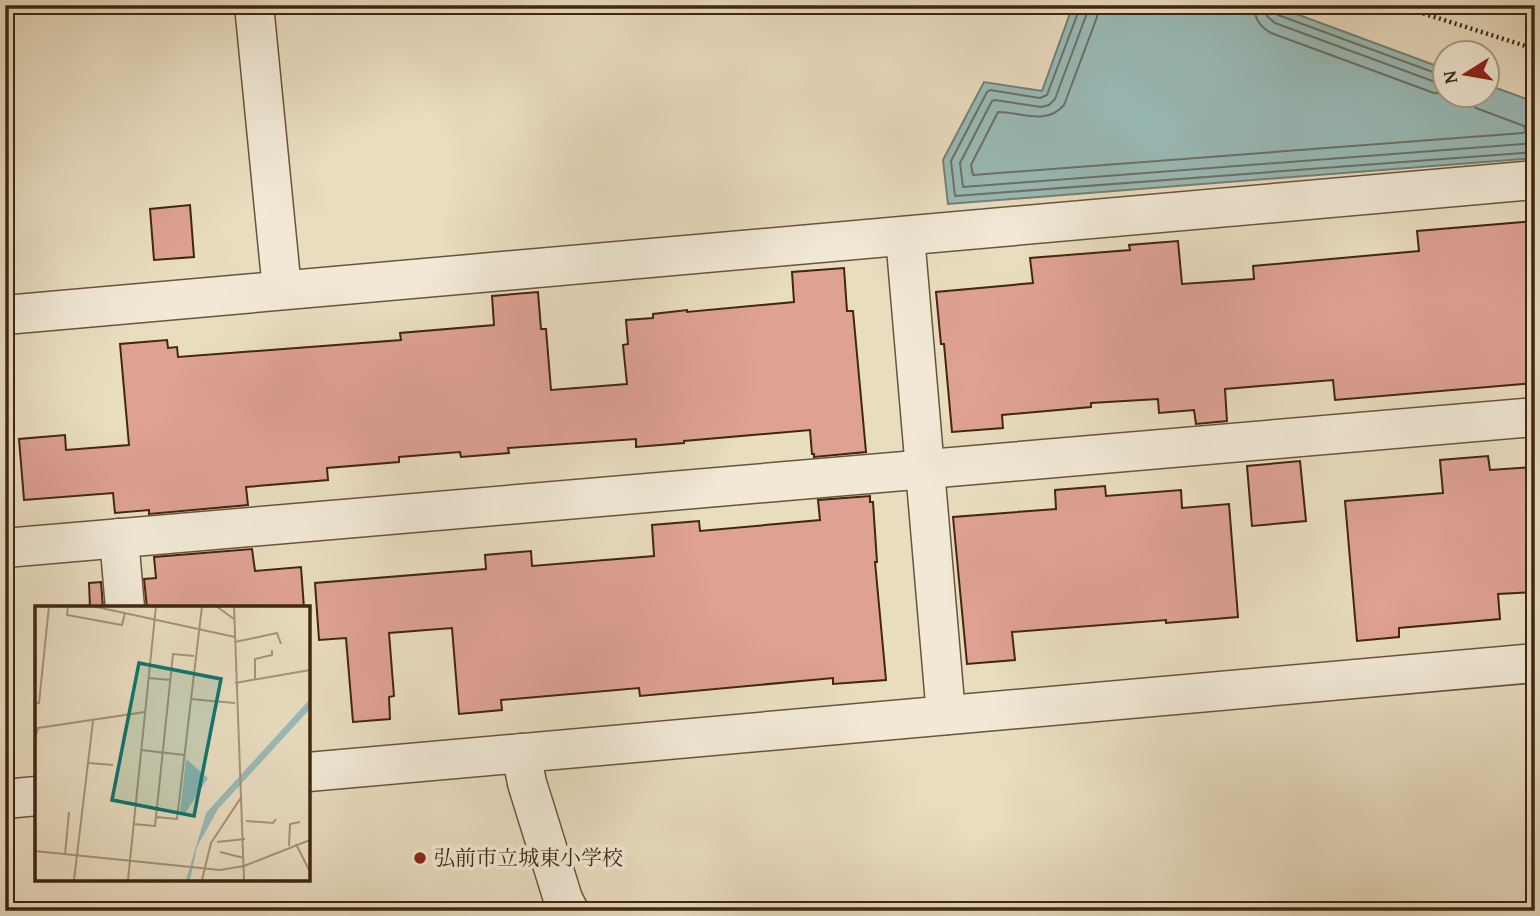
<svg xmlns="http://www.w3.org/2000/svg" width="1540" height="916" viewBox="0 0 1540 916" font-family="'Gentium Book Plus','Noto Serif JP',serif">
<rect width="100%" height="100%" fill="#e9ddc0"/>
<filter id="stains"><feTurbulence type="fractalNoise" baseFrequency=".00286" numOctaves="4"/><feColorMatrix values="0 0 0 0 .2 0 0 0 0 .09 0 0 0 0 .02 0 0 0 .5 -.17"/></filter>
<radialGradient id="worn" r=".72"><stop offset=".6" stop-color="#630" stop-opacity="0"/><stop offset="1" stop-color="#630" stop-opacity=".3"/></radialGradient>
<!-- water -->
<path fill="#99bbb8" stroke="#758074" stroke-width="2" d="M1073 5H1272L1445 69 1446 94H1488V85L1535 102V158L948 204 943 160 984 82 1042 91Z"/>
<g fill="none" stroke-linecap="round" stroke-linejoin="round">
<!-- shore -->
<g stroke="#6c7164" stroke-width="2">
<path d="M1079 5V10L1047 95 1040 98 990 90 987 92 951 161 955 196 1535 152"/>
<path d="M1088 5 1087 13 1055 99 1049 105 1041 107 995 100 992 101 960 163 963 187 1535 143"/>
<path d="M1098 5 1097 17 1064 105C1046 126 1021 112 998 112L971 165 973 175 1523 133 1526 131 1524 126 1476 108 1469 103 1464 94"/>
<path d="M1254 5C1254 18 1260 27 1271 33L1434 93 1447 94"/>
<path d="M1264 5 1267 16 1275 23 1438 83 1446 84"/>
<path d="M1273 5 1274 11 1278 15 1441 75H1446"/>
</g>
</g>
<!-- building -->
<g fill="#dea194" stroke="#40270f" stroke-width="2">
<path d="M190 205 194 257 154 260 150 209Z"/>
<path d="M1535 221V383L1335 400 1333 380 1225 389 1227 421 1196 424 1194 410 1159 413 1158 399 1091 403V407L1002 415 1003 428 952 432 944 344H941L936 292 1033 283 1030 258 1130 250 1129 245 1178 241 1182 284 1254 279 1253 266 1419 251 1417 231Z"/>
<path d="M844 268 847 311H853L866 452 814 457V454H812L810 430 684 441V443L636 447V439L508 448 509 453 461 457 460 452 399 457V462L327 468 328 480 246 487 248 505 149 514V510L115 513 113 493 24 500 19 439 65 435 66 450 129 445 120 344 167 340 168 348 177 347 178 357 401 340 400 333 494 325 492 296 538 292 541 329H546L551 390 627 384 623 345 628 344 626 320 653 318V314L687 310V312L794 302 792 272Z"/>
<path d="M1488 456 1490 470 1535 467V592L1498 594 1500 619 1399 628V637L1357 641 1345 501 1443 493 1440 460Z"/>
<path d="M1300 461 1306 521 1252 526 1247 466Z"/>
<path d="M1105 486 1106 496 1181 490 1182 508 1229 504 1238 617 1166 623V620L1012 632 1015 660 967 664 953 517 1056 509 1055 490Z"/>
<path d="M870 496V502H873L877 562H875L886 680 833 684V678L640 696 639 688 501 700 502 710 459 714 452 628 389 633 394 696 389 697 390 719 353 722 346 638 319 640 315 583 486 569 485 555 531 551 532 566 654 556 652 525 699 521 700 531 820 520 818 500Z"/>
<path d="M252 549 255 571 301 567 304 608H147L144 579 156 578 154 557Z"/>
<path d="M101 582 103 608H90L89 583Z"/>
</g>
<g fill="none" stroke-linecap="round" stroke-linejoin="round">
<defs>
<g id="minor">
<path d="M254 5 282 290"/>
<path d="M905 236 946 715"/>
<path d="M5 315 1535 180"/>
<path d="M119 538 125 608"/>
<path d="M5 548 1535 417"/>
<path d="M521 753 527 783 563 899 569 911"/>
<path d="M308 772 1535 663"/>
<path d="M5 799 37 796"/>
</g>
</defs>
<!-- minor casing -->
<use href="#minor" stroke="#6a543b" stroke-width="41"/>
<!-- path -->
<path stroke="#40270f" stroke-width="4.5" stroke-dasharray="2 3.5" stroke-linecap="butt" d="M1397 5 1535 49"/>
<!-- minor -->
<use href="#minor" stroke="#f1e9d6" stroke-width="38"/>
</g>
<!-- markers -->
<circle fill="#8f2418" stroke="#f1e9d6" stroke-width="2.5" cx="420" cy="858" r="7"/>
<g text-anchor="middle" stroke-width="7" stroke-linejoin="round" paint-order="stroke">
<!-- poi labels -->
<g font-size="21" fill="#40270f" stroke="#f1e9d6" text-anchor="start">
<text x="434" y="865">弘前市立城東小学校</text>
</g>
</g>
<!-- overview -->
<g transform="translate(35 606)">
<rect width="275" height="275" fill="#e9ddc0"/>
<path d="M275 93V103L183 203 162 241 155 274H151L171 207ZM151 153 173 172 149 209 145 207Z" fill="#99bbb8"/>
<path fill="none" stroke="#a59479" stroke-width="2" d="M33 0 32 9 87 19 90 7M57 0 200 31M181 0 199 13M199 0 209 274M200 36 242 27 246 38M113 72 136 74M220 73V53L237 49V44M200 77 275 64M155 93 200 97M0 97H4L14 0M0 132 3 122 110 106M106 144 149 149M54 157 78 159M121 211 142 213 167 0M211 215 238 217 241 213M98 218 120 220 138 48 159 50M182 236 210 233M261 238 275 266M254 240 255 218 265 216M0 245 185 264 209 260 275 234M185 246 209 252M30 249 34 206M39 274 58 115M93 274 121 0M167 274 176 237 207 190"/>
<path fill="#0f766e" fill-opacity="0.15" stroke="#0f766e" stroke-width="3.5" d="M104 57 186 73 159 210 77 194Z"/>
<rect width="275" height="275" fill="none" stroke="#40270f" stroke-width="3.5"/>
</g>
<!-- margin -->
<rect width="1540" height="916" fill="none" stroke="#e9ddc0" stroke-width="28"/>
<rect x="7" y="7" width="1526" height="902" fill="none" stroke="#40270f" stroke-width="3.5"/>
<rect x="14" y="14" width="1512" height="888" fill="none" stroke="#40270f" stroke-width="2"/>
<!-- north arrow -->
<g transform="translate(1466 74) rotate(259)"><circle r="33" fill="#f1e9d6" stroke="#aa9b86" stroke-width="2"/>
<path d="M0-5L12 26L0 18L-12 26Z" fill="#8f2418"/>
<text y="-10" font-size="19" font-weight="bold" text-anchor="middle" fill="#40270f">N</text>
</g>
<rect width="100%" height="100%" filter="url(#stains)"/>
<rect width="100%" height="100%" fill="url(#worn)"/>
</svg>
